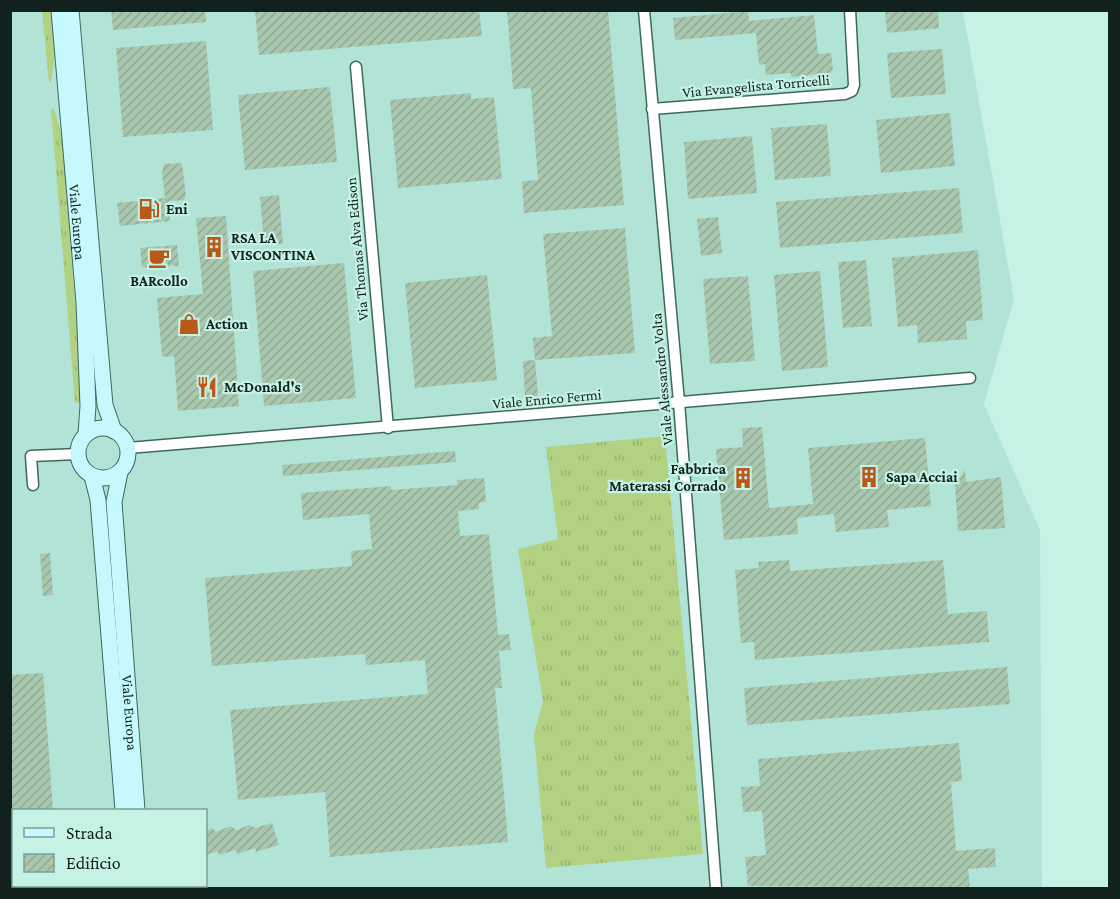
<svg xmlns="http://www.w3.org/2000/svg" width="1120" height="899" viewBox="0 0 1120 899" font-family="'Crimson Pro',serif">
<defs>
<pattern id="grass-tufts" width="24" height="20" patternUnits="userSpaceOnUse" patternTransform="scale(1.5)"><rect width="24" height="20" fill="#b3d182"/><path d="M3 7l-1-3M5 7V3M7 7l1-3M15 17l-1-3M17 17v-4M19 17l1-3" fill="none" stroke="#99b370"/></pattern>
<pattern id="building-hatch" width="6" height="6" patternUnits="userSpaceOnUse" patternTransform="scale(1.5)"><rect width="6" height="6" fill="#a8c7ae"/><path d="M-1 1l2-2M0 6l6-6M5 7l2-2" fill="none" stroke="#90ab95"/></pattern>
</defs>
<rect width="100%" height="100%" fill="#c6f2e6"/>
<!-- built -->
<path fill="#b1e4d7" fill-rule="evenodd" d="M10 11H963L1014 299 984 404 1040 530 1042 888H11ZM14 810H206V886H14Z"/>
<!-- grass -->
<g fill="url(#grass-tufts)">
<path d="M42 11H51L55 55 51 82 49 83Z"/>
<path d="M51 109H54L62 135 83 403H75Z"/>
<path d="M665 436 703 854 546 868 534 734 543 701 518 549 558 539 546 447Z"/>
</g>
<!-- building -->
<g fill="url(#building-hatch)">
<path d="M111 10H205L206 22 113 30Z"/>
<path d="M255 10H479L482 36 259 55Z"/>
<path d="M507 10H608L624 205 524 213 522 181 538 180 537 167 531 88 513 89Z"/>
<path d="M938 10 939 28 887 33 885 11Z"/>
<path d="M748 11 749 21 814 15 818 54 831 53 833 69 830 73 791 77V73L766 75 765 64 759 65 756 33 675 40 673 18Z"/>
<path d="M206 41 213 130 123 137 116 48Z"/>
<path d="M942 49 946 94 891 98 887 53Z"/>
<path d="M330 87 337 162 245 170 238 95Z"/>
<path d="M471 93V99L494 97 502 179 398 188 390 100Z"/>
<path d="M950 113 955 166 881 173 876 120Z"/>
<path d="M827 124 831 176 775 180 771 128Z"/>
<path d="M752 136 757 193 688 199 684 142Z"/>
<path d="M182 163 186 196 184 200 168 201 170 221 120 226 117 203 165 198 162 173 164 164Z"/>
<path d="M959 188 963 233 780 248 776 202Z"/>
<path d="M279 195 283 244 264 245 260 197Z"/>
<path d="M226 216 239 406 178 411 174 356 162 357 157 298 203 294 196 218Z"/>
<path d="M718 217 722 253 701 256 697 219Z"/>
<path d="M625 228 635 353 535 360 533 338 552 336 543 234Z"/>
<path d="M177 245 179 267 172 265 162 269 142 267 140 248Z"/>
<path d="M978 250 983 320 966 321 967 339 918 343 917 325 898 327 892 258Z"/>
<path d="M866 260 872 326 843 328 838 262Z"/>
<path d="M344 263 356 398 264 406 253 271Z"/>
<path d="M820 271 828 367 782 371 774 275Z"/>
<path d="M487 275 497 380 415 388 405 283Z"/>
<path d="M748 276 755 361 710 364 703 279Z"/>
<path d="M535 360 538 396 525 397 523 361Z"/>
<path d="M762 427 769 508 813 504 808 448 925 438 931 506 887 510 889 527 836 532 834 514 797 518 798 534 724 540 716 449 743 447 742 428Z"/>
<path d="M455 451 456 462 283 476 282 465Z"/>
<path d="M965 470 966 482 1001 477 1005 528 958 531 955 484Z"/>
<path d="M484 478 486 502 479 503V509L458 511 460 536 489 534 498 635 509 634 511 650 499 651 502 688H495L508 842 330 857 325 792 238 800 230 710 428 694 425 660 366 665 365 654 212 666 205 578 352 566 351 551 372 549 369 514 303 520 301 493 391 486V490L457 485V480Z"/>
<path d="M50 553 53 595 43 596 40 554Z"/>
<path d="M789 560 790 571 943 560 948 614 987 611 989 642 755 660 754 642 741 643 735 570 759 568 758 562Z"/>
<path d="M1007 667 1010 704 747 725 744 688Z"/>
<path d="M43 673 53 810H10V675Z"/>
<path d="M959 743 962 781 951 782 956 851 995 848 996 867 968 869 970 888 748 886 745 857 766 855 762 811 743 812 741 787 760 786 758 759Z"/>
<path d="M272 823 279 845 256 852 255 848 237 854 236 850 219 855 218 851 206 855V831L212 828 216 832 230 826 237 830 249 825 255 828Z"/>
</g>
<g fill="none" stroke-linecap="round" stroke-linejoin="round">
<defs>
<g id="street">
<path d="M644 10 679 402 716 888"/>
<path d="M356 67 388 428"/>
<path d="M652 109 845 94 852 91 854 85 850 10"/>
<path d="M128 448 970 378"/>
<path d="M33 485 31 456 78 454"/>
</g>
<g id="secondary">
<path id="s1" d="M59 10 84 302 88 406 86 434"/>
<path d="M71 10 105 405 114 431"/>
<circle cx="103" cy="453" r="25"/>
<path id="s2" d="M120 472 114 502 137 810"/>
<path d="M92 476 98 500 123 810"/>
<path d="M130 886V888"/>
<path d="M143 886V888"/>
</g>
</defs>
<!-- street casing -->
<use href="#street" stroke="#3f675d" stroke-width="13"/>
<!-- secondary casing -->
<use href="#secondary" stroke="#3f675d" stroke-width="17"/>
<!-- street -->
<use href="#street" stroke="#fff" stroke-width="10"/>
<!-- secondary -->
<use href="#secondary" stroke="#c5f9fd" stroke-width="15"/>
</g>
<!-- icons -->
<defs>
<symbol id="fuel-bare" viewBox="-9 -9 18 18"><path d="M-5.5-6h7V0h2V4h1.3V-2.5L3-4.5l.8-.8L6-3V5H2.5V1h-1V6h-7ZM-4.2-4.7v3.2H.2V-4.7Z" fill="#b95819" stroke="#c6f2e6" stroke-width="2.5" paint-order="stroke"/></symbol>
<symbol id="building-bare" viewBox="-9 -9 18 18"><path d="M-4-6H4V6H1V3H-1V6H-4ZM-2.5-4.3h1.7v1.8h-1.7ZM.8-4.3h1.7v1.8H.8ZM-2.5-1h1.7V.8h-1.7ZM.8-1h1.7V.8H.8Z" fill="#b95819" stroke="#c6f2e6" stroke-width="2.5" paint-order="stroke"/></symbol>
<symbol id="cafe-bare" viewBox="-9 -9 18 18"><path d="M-5.5-4.5H6V0H3Q3 3.5 0 3.5H-2.5Q-5.5 3.5-5.5 0ZM3-3.2v2h1.7v-2ZM-6 4.5H4V6H-6Z" fill="#b95819" stroke="#c6f2e6" stroke-width="2.5" paint-order="stroke"/></symbol>
<symbol id="shop-bare" viewBox="-9 -9 18 18"><path d="M-5-2.5h2.3a2.7 3.5 0 0 1 5.4 0H5L5.5 6h-11ZM-1.5-2.5h3a1.5 2.3 0 0 0-3 0Z" fill="#b95819" stroke="#c6f2e6" stroke-width="2.5" paint-order="stroke"/></symbol>
<symbol id="restaurant-bare" viewBox="-9 -9 18 18"><path d="M-5-6h1v4h1v-4h1v4h1v-4h1v5L-1.5 .5V6h-2V.5L-5-1ZM5-6V6H3V1.5H1.5Q1.5-4 5-6Z" fill="#b95819" stroke="#c6f2e6" stroke-width="2.5" paint-order="stroke"/></symbol>
</defs>
<g fill-rule="evenodd">
<use href="#fuel-bare" x="134" y="194" width="30" height="30"/>
<use href="#building-bare" x="199" y="232" width="30" height="30"/>
<use href="#cafe-bare" x="144" y="243" width="30" height="30"/>
<use href="#shop-bare" x="174" y="309" width="30" height="30"/>
<use href="#restaurant-bare" x="192" y="372" width="30" height="30"/>
<use href="#building-bare" x="854" y="462" width="30" height="30"/>
<use href="#building-bare" x="728" y="463" width="30" height="30"/>
</g>
<g text-anchor="middle" stroke-width="4.5" stroke-linejoin="round" paint-order="stroke">
<!-- street labels -->
<g font-size="15" fill="#11221e" stroke="#c6f2e6">
<text transform="translate(756 86) rotate(-5)" y="5">Via Evangelista Torricelli</text>
<text dy="5" stroke="none"><textPath href="#s1" startOffset="213">Viale Europa</textPath></text>
<text transform="translate(357 249) rotate(-95)" y="5">Via Thomas Alva Edison</text>
<text transform="translate(662 379) rotate(-95)" y="5">Viale Alessandro Volta</text>
<text transform="translate(547 399) rotate(-5)" y="5">Viale Enrico Fermi</text>
<text dy="5" stroke="none"><textPath href="#s2" startOffset="242">Viale Europa</textPath></text>
</g>
<!-- poi labels -->
<g font-size="15" font-weight="bold" fill="#11221e" stroke="#c6f2e6" text-anchor="start">
<text x="166" y="214">Eni</text>
<text x="231" y="243">RSA LA<tspan x="231" dy="17">VISCONTINA</tspan></text>
<text x="159" y="286" text-anchor="middle">BARcollo</text>
<text x="206" y="329">Action</text>
<text x="224" y="392">McDonald's</text>
<text x="726" y="474" text-anchor="end">Fabbrica<tspan x="726" dy="17">Materassi Corrado</tspan></text>
<text x="886" y="482">Sapa Acciai</text>
</g>
</g>
<!-- border -->
<rect width="1120" height="899" fill="none" stroke="#11221e" stroke-width="24"/>
<!-- legend -->
<rect x="12" y="809" width="195" height="78" fill="#c6f2e6" stroke="#7e9f96" stroke-width="1.5"/>
<rect x="24" y="828" width="30" height="9" fill="#c5f9fd" stroke="#7e9f96" stroke-width="1.5"/>
<text x="66" y="839" font-size="18" fill="#11221e">Strada</text>
<rect x="24" y="854" width="30" height="18" fill="url(#building-hatch)" stroke="#7e9f96" stroke-width="1.5"/>
<text x="66" y="869" font-size="18" fill="#11221e">Edificio</text>
</svg>
